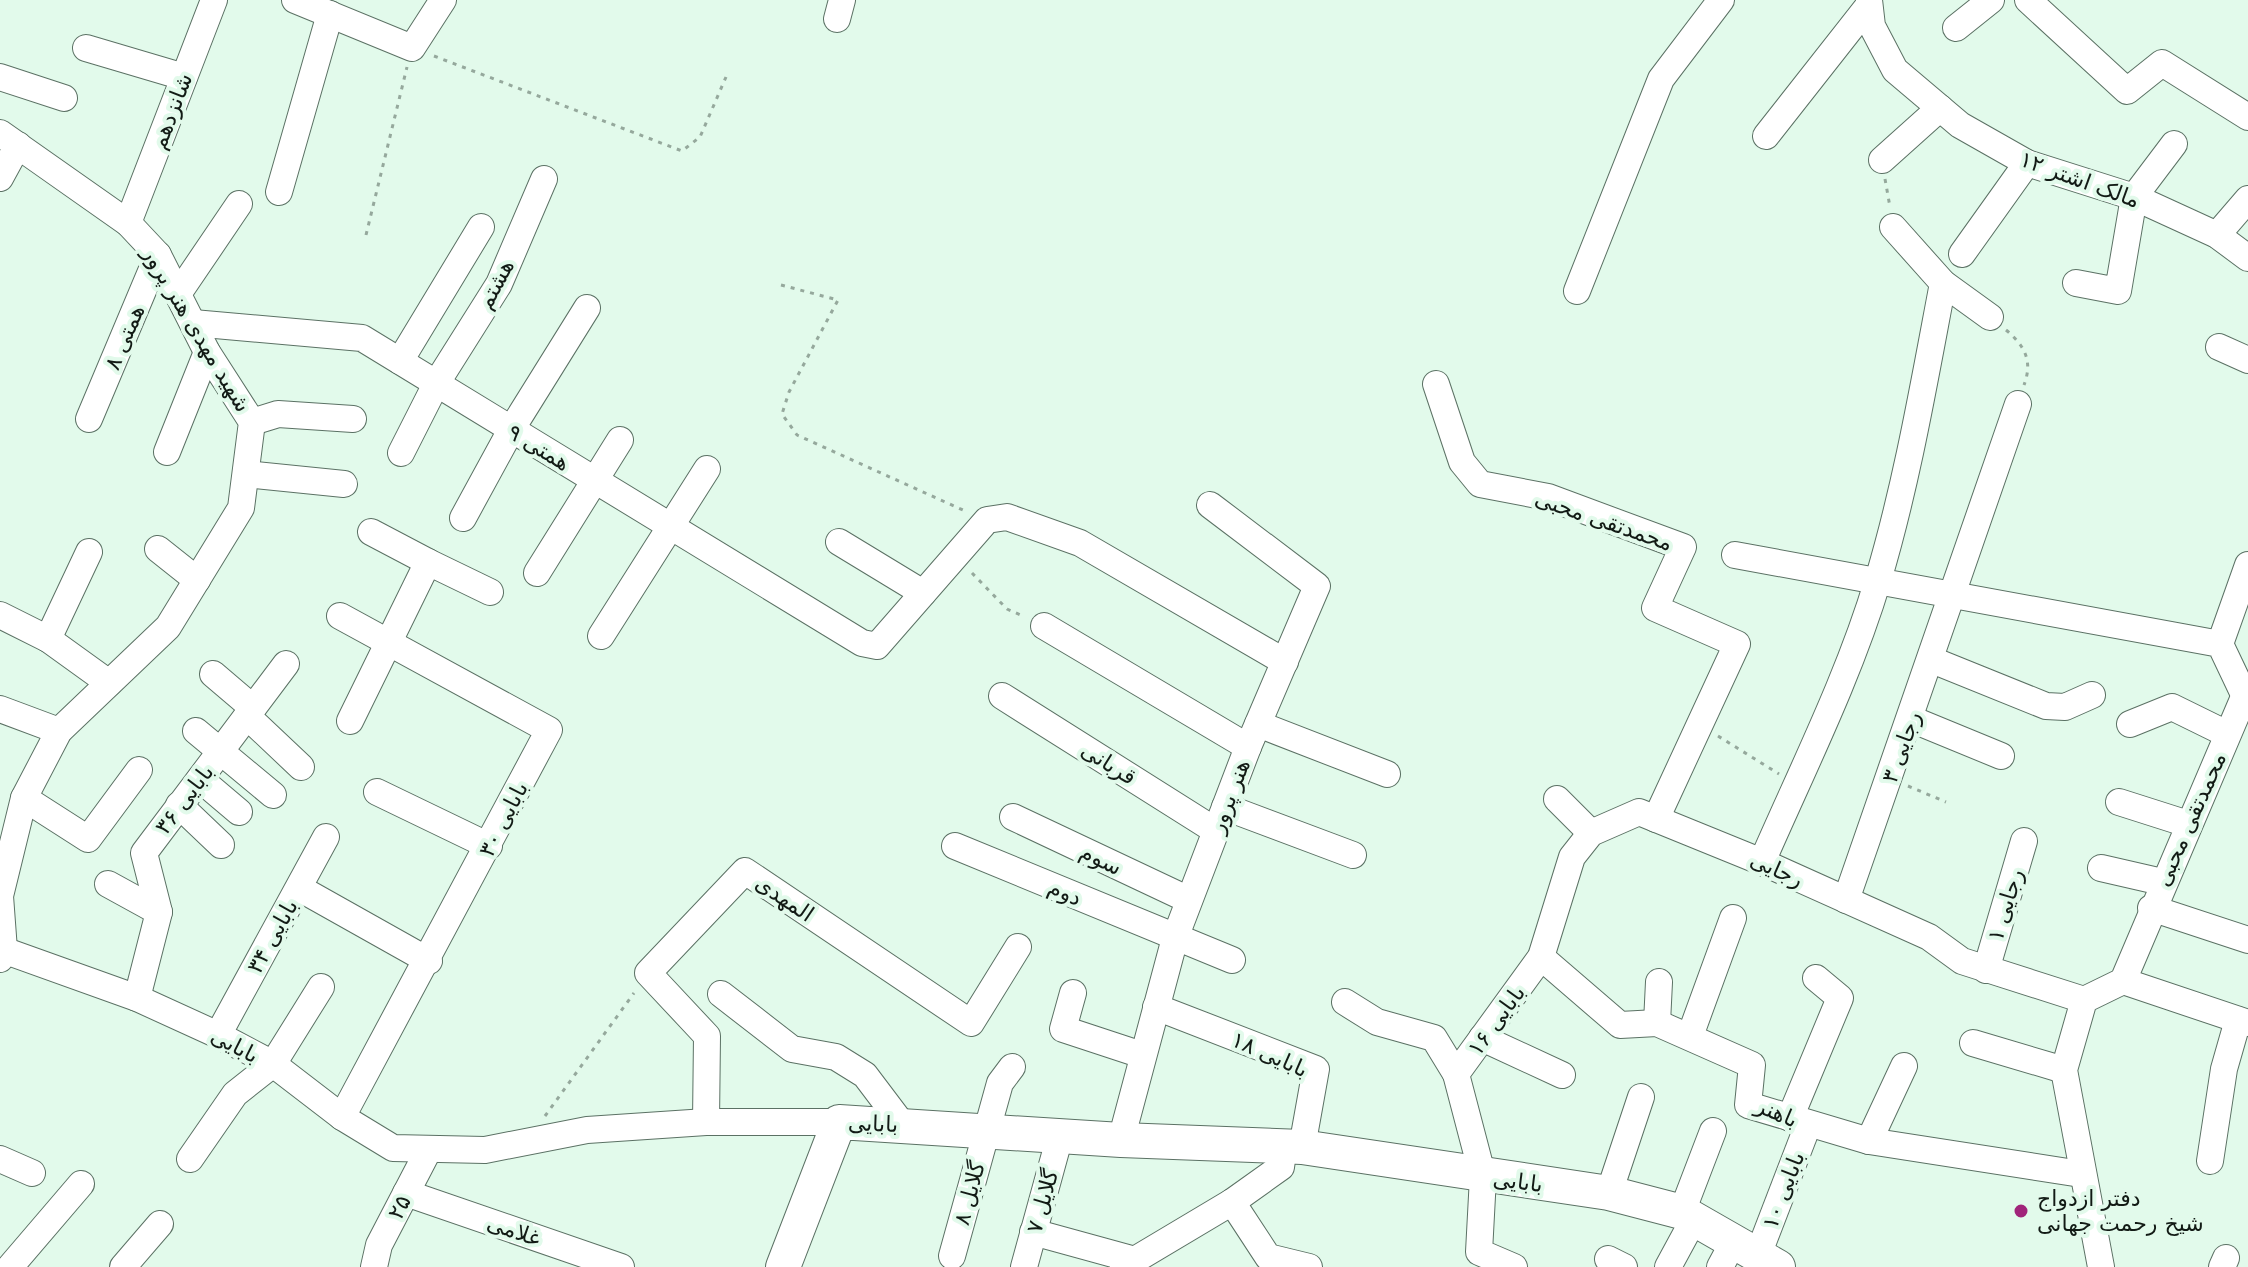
<svg xmlns="http://www.w3.org/2000/svg" width="2248" height="1267" viewBox="0 0 2248 1267" font-family="'DejaVu Sans',Cairo,sans-serif">
<rect width="100%" height="100%" fill="#e2faeb"/>
<g fill="none" stroke-linecap="round" stroke-linejoin="round">
<defs>
<g id="minor">
<path d="M295 0 412 48 443 0"/>
<path d="M1869 0 1872 26 1895 70 1960 125 2027 163 2134 197 2217 235 2248 258"/>
<path d="M2028 0 2127 91 2162 63 2248 117"/>
<path d="M837 19 842 0"/>
<path d="M1956 28 1991 0"/>
<path d="M86 48 184 77"/>
<path d="M0 77 64 98"/>
<path d="M0 133 128 223 158 255 207 352 252 422 241 508 168 627 59 731 24 798 0 896 4 950 0 959"/>
<path d="M1766 136 1869 5"/>
<path d="M1882 160 1940 108"/>
<path d="M0 178 18 145"/>
<path d="M279 192 330 14"/>
<path d="M128 223 214 0"/>
<path d="M1893 227 1943 283 1990 317"/>
<path d="M2217 235 2248 199"/>
<path d="M1962 254 2027 163"/>
<path d="M2076 283 2118 291 2134 197 2174 144"/>
<path d="M1577 291 1661 79 1721 0"/>
<path d="M178 294 239 204"/>
<path d="M193 323 362 338 862 643 877 646 987 520 1007 517 1080 543 1285 662"/>
<path d="M2219 347 2248 360"/>
<path d="M400 361 481 227"/>
<path d="M1436 384 1462 462 1480 484 1548 497 1683 547 1655 608 1737 644 1656 819"/>
<path d="M89 419 158 255"/>
<path d="M252 422 278 414 353 419"/>
<path d="M167 452 207 352"/>
<path d="M401 453 436 384 499 284 544 179"/>
<path d="M246 474 344 484"/>
<path d="M463 518 511 430 587 308"/>
<path d="M371 532 428 562"/>
<path d="M839 542 923 593"/>
<path d="M158 549 197 580"/>
<path d="M1735 555 2220 644 2248 703"/>
<path d="M537 573 620 440"/>
<path d="M0 615 48 639 109 683"/>
<path d="M340 616 549 730 342 1117"/>
<path d="M1044 626 1248 747"/>
<path d="M601 636 707 469"/>
<path d="M48 639 89 552"/>
<path d="M2220 644 2248 565"/>
<path d="M1932 660 2046 706 2065 707 2092 695"/>
<path d="M213 674 253 708"/>
<path d="M1002 696 1216 831"/>
<path d="M0 709 59 731"/>
<path d="M247 716 301 767"/>
<path d="M1911 719 2001 756"/>
<path d="M350 721 428 562 490 592"/>
<path d="M1258 724 1387 774"/>
<path d="M2130 724 2172 707 2227 734"/>
<path d="M196 731 273 795"/>
<path d="M200 779 239 812"/>
<path d="M377 792 489 846"/>
<path d="M24 798 88 839 139 770"/>
<path d="M1557 799 1591 833"/>
<path d="M2119 802 2188 824"/>
<path d="M179 805 221 845"/>
<path d="M1225 807 1353 855"/>
<path d="M1013 817 1189 900"/>
<path d="M955 846 1232 960"/>
<path d="M1762 862C1802 770 1849 677 1878 580 1907 483 1924 383 1943 283"/>
<path d="M2101 868 2162 882"/>
<path d="M108 884 159 912"/>
<path d="M299 888 429 961"/>
<path d="M1846 900 2018 404"/>
<path d="M2151 908 2248 940"/>
<path d="M0 949 137 998 218 1035 273 1064 342 1117 393 1148 485 1150 587 1130 706 1122H839"/>
<path d="M1541 957 1620 1025 1657 1023 1752 1065 1748 1105 1869 1141 2081 1174"/>
<path d="M1986 970 2024 841"/>
<path d="M2123 981 2248 1023"/>
<path d="M1073 993 1063 1029 1142 1055"/>
<path d="M721 994 792 1049 836 1057 865 1075 902 1124"/>
<path d="M137 998 159 912 144 853 286 664"/>
<path d="M1345 1002 1377 1022 1434 1038 1456 1074"/>
<path d="M1156 1007 1316 1069 1302 1147"/>
<path d="M1657 1023 1659 982"/>
<path d="M218 1035 326 837"/>
<path d="M1690 1036 1733 918"/>
<path d="M1482 1038 1562 1075"/>
<path d="M1973 1043 2064 1070"/>
<path d="M1790 1118 1840 998 1816 978"/>
<path d="M706 1122 707 1036 648 973 745 871 971 1023 1018 947"/>
<path d="M1121 1140 1175 938 1248 747 1317 586 1210 505"/>
<path d="M1869 1141 1904 1066"/>
<path d="M0 1159 32 1173"/>
<path d="M190 1159 235 1094 273 1064 321 987"/>
<path d="M2210 1161 2224 1069 2238 1020"/>
<path d="M406 1193 621 1267"/>
<path d="M1609 1193 1641 1097"/>
<path d="M1232 1202 1268 1257 1309 1267"/>
<path d="M1682 1212 1713 1131"/>
<path d="M1033 1232 1135 1260"/>
<path d="M1758 1255 1808 1125"/>
<path d="M952 1256 1000 1083 1012 1067"/>
<path d="M1608 1259 1624 1267"/>
<path d="M10 1267 81 1184"/>
<path d="M123 1267 160 1224"/>
<path d="M374 1267 379 1245 429 1149"/>
<path d="M1024 1267 1060 1136"/>
<path d="M1123 1267 1232 1202 1281 1167 1284 1146"/>
<path d="M1514 1267 1479 1252 1483 1177 1456 1074 1541 957 1572 857 1591 833 1639 812 1762 862 1929 937 1962 961 2084 1000"/>
<path d="M1668 1267 1694 1219"/>
<path d="M1720 1267 1734 1241"/>
<path d="M2101 1267 2064 1070 2084 1000 2123 981 2244 697"/>
<path d="M2222 1267 2226 1258"/>
</g>
<path id="major" d="M783 1267 839 1122 1121 1140 1302 1147 1609 1193 1682 1212 1778 1267"/>
</defs>
<!-- minor casing -->
<use href="#minor" stroke="#5b7164" stroke-width="28"/>
<!-- major casing -->
<use href="#major" stroke="#5b7164" stroke-width="36"/>
<!-- path -->
<g stroke="#95a89c" stroke-width="3" stroke-dasharray="4 6" stroke-linecap="butt">
<path d="M434 56 682 151 700 137 726 77"/>
<path d="M1885 179 1890 207"/>
<path d="M366 235 407 67"/>
<path d="M781 285 838 300 789 392 782 414 797 435 965 511"/>
<path d="M2006 330C2025 346 2033 361 2024 385"/>
<path d="M972 573 1007 609 1023 616"/>
<path d="M1718 736 1779 774"/>
<path d="M1908 786 1946 802"/>
<path d="M545 1116 634 993"/>
</g>
<!-- minor -->
<use href="#minor" stroke="#fff" stroke-width="26"/>
<!-- major -->
<use href="#major" stroke="#fff" stroke-width="34"/>
</g>
<!-- markers -->
<circle fill="#a0247a" stroke="#e2faeb" stroke-width="3" cx="2021" cy="1211" r="8"/>
<g text-anchor="middle" stroke-width="8" stroke-linejoin="round" paint-order="stroke">
<!-- street labels -->
<g font-size="22" fill="#121a15" stroke="#e2faeb">
<text transform="translate(171 111) rotate(-69)" y="8">شانزدهم</text>
<text transform="translate(2080 179) rotate(20)" y="8">مالک اشتر ۱۲</text>
<text transform="translate(495 284) rotate(-62)" y="8">هشتم</text>
<text transform="translate(197 329) rotate(59)" y="8">شهید مهدی هنر پرور</text>
<text transform="translate(124 337) rotate(-67)" y="8">همتی ۸</text>
<text transform="translate(539 447) rotate(31)" y="8">همتی ۹</text>
<text transform="translate(1604 520) rotate(19)" y="8">محمدتقی محبی</text>
<text transform="translate(1901 747) rotate(-70)" y="8">رجایی ۳</text>
<text transform="translate(1109 763) rotate(32)" y="8">قربانی</text>
<text transform="translate(1229 796) rotate(-69)" y="8">هنر پرور</text>
<text transform="translate(184 799) rotate(-53)" y="8">بابایی ۳۶</text>
<text transform="translate(503 819) rotate(-63)" y="8">بابایی ۳۰</text>
<text transform="translate(2190 819) rotate(-66)" y="8">محمدتقی محبی</text>
<text transform="translate(1101 859) rotate(25)" y="8">سوم</text>
<text transform="translate(1777 869) rotate(24)" y="8">رجایی</text>
<text transform="translate(1065 892) rotate(23)" y="8">دوم</text>
<text transform="translate(785 898) rotate(34)" y="8">المهدی</text>
<text transform="translate(2005 905) rotate(-73)" y="8">رجایی ۱</text>
<text transform="translate(272 936) rotate(-61)" y="8">بابایی ۳۴</text>
<text transform="translate(1496 1020) rotate(-54)" y="8">بابایی ۱۶</text>
<text transform="translate(235 1045) rotate(27)" y="8">بابایی</text>
<text transform="translate(1270 1054) rotate(24)" y="8">بابایی ۱۸</text>
<text transform="translate(1777 1112) rotate(23)" y="8">باهنر</text>
<text transform="translate(873 1123) rotate(2)" y="8">بابایی</text>
<text transform="translate(1518 1181) rotate(7)" y="8">بابایی</text>
<text transform="translate(1783 1190) rotate(-69)" y="8">بابایی ۱۰</text>
<text transform="translate(969 1193) rotate(-75)" y="8">گلایل ۸</text>
<text transform="translate(1042 1201) rotate(-74)" y="8">گلایل ۷</text>
<text transform="translate(399 1207) rotate(-62)" y="8">۲۵</text>
<text transform="translate(514 1230) rotate(19)" y="8">غلامی</text>
</g>
<!-- poi labels -->
<g font-size="22" fill="#121a15" stroke="#e2faeb" text-anchor="start">
<text x="2037" y="1206">دفتر ازدواج<tspan x="2037" dy="25">شیخ رحمت جهانی</tspan></text>
</g>
</g>
</svg>
